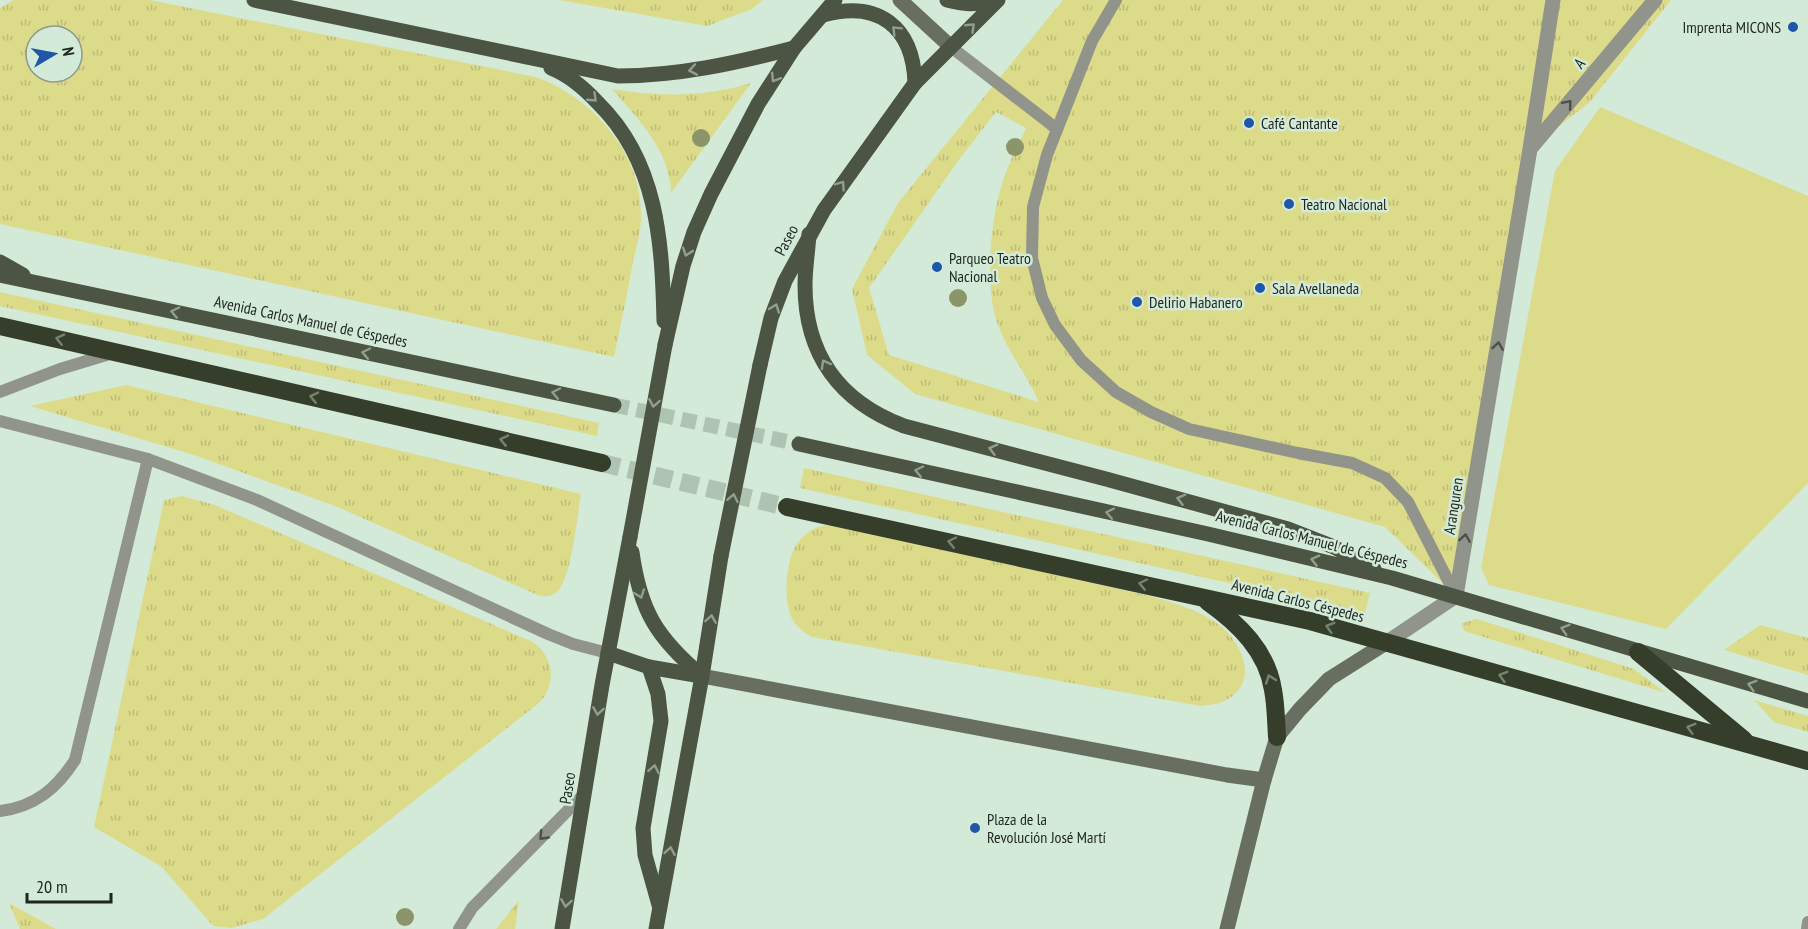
<svg xmlns="http://www.w3.org/2000/svg" width="1808" height="929" viewBox="0 0 1808 929" font-family="'PT Sans Narrow',sans-serif">
<defs>
<pattern id="grass-tufts" width="24" height="20" patternUnits="userSpaceOnUse" patternTransform="scale(1.5)"><rect width="24" height="20" fill="#dcdb8a"/><path d="M3 7l-1-3M5 7V3M7 7l1-3M15 17l-1-3M17 17v-4M19 17l1-3" fill="none" stroke="#bcbc77"/></pattern>
</defs>
<rect width="100%" height="100%" fill="#d4ead8"/>
<!-- grass -->
<g fill="url(#grass-tufts)" fill-rule="evenodd">
<path d="M14 0H150L536 77C593 98 643 154 641 218 641 232 636 248 633 262 627 294 621 325 614 357L0 224V8ZM36 36H72V72H36Z"/>
<path d="M559 0H763L752 9 707 26Z"/>
<path d="M1063 0H1671L1590 102 1530 149 1456 596 1385 527 915 394 867 355 852 289 898 203ZM996 112 1026 128C1020 142 1012 155 1007 170 991 208 983 286 998 325 1008 353 1028 376 1039 402L889 355 869 288 958 161Z"/>
<path d="M751 83 671 193C670 150 638 119 612 89 658 97 706 97 751 83Z"/>
<path d="M0 292 599 423 597 436 0 306Z"/>
<path d="M126 385 581 494C577 516 572 575 558 591 553 596 547 597 540 596L335 506 194 455 30 406Z"/>
<path d="M804 468 1370 593 1365 613 800 488Z"/>
<path d="M182 496 215 505 533 642C554 657 557 685 539 703L263 919 232 928 213 926 162 867 94 827 164 500Z"/>
<path d="M826 525 839 526 1150 596C1174 603 1203 611 1223 628 1243 646 1258 682 1228 699 1220 704 1210 705 1201 706L812 637C805 633 799 629 794 622 782 605 785 557 799 541 806 532 815 527 826 525Z"/>
<path d="M1477 619 1634 669 1666 693 1464 631 1462 623Z"/>
<path d="M1760 625 1808 638V675L1724 650Z"/>
<path d="M1754 700 1808 716V732L1774 722Z"/>
<path d="M519 900 515 929H496Z"/>
<path d="M9 903 56 929H20Z"/>
</g>
<!-- garden -->
<path fill="#dcdb8a" d="M1600 107 1808 196V483L1666 629 1489 585 1481 568 1555 171Z"/>
<g fill="none" stroke-linecap="round" stroke-linejoin="round">
<!-- primary-tunnel -->
<path stroke="#afc3b3" stroke-width="15" stroke-dasharray="15 8" stroke-linecap="butt" d="M614 405 799 444"/>
<!-- highway-tunnel -->
<path stroke="#afc3b3" stroke-width="18" stroke-dasharray="18 9" stroke-linecap="butt" d="M602 463 787 507"/>
<!-- lane -->
<g stroke="#90948b" stroke-width="12">
<path d="M1116 0 1092 41 1047 155 1033 207 1032 258 1042 298 1055 325 1081 360 1116 392 1151 412 1189 429 1298 453 1352 463 1385 478 1408 502 1456 596"/>
<path d="M951 47 1057 129"/>
<path d="M0 392 60 369 113 353"/>
<path d="M0 421 148 459 257 500 548 634 573 644 608 653"/>
<path d="M0 811C35 807 57 788 75 760L148 459"/>
<path d="M459 929 472 908 584 794"/>
<path d="M1807 929 1808 922"/>
</g>
<!-- street -->
<g stroke="#90948b" stroke-width="15">
<path d="M1530 149 1655 0"/>
<path d="M1386 643 1456 596 1530 149 1553 0"/>
</g>
<!-- secondary -->
<g stroke="#686f61" stroke-width="15">
<path d="M900 0 951 47"/>
<path d="M702 676 1227 775 1264 780"/>
<path d="M1227 929 1264 780 1277 737 1300 709 1329 679 1386 643"/>
</g>
<!-- primary -->
<g stroke="#4c5444" stroke-width="15">
<path d="M254 0 618 76C678 76 736 63 794 48"/>
<path d="M947 0C962 4 976 6 991 0"/>
<path d="M823 15C878 0 913 26 915 83"/>
<path d="M551 68C569 75 585 89 598 103 658 162 662 242 664 321"/>
<path d="M809 234C808 251 805 268 805 285 805 355 840 402 904 426L1106 479 1288 529 1334 547 1374 569"/>
<path d="M0 262 23 275"/>
<path d="M0 275 614 405"/>
<path d="M665 345 683 266 694 232 711 194 758 104 794 48 835 0"/>
<path d="M760 365 771 318 785 281 824 210 915 83 998 0"/>
<path d="M799 444 1208 534 1392 578 1808 701"/>
<path d="M632 552C640 611 657 638 702 676"/>
<path d="M608 653 649 667 701 676"/>
<path d="M649 667 658 694 661 721 643 828 645 855 659 905"/>
<path d="M562 929 602 685 630 537"/>
<path d="M656 929 702 676 721 556"/>
</g>
<!-- highway -->
<g stroke="#353e2b" stroke-width="18">
<path d="M0 326 602 463"/>
<path d="M787 507 1310 621 1808 761"/>
<path d="M1208 602C1239 624 1267 651 1273 690 1276 705 1276 722 1277 737"/>
<path d="M1638 652 1744 740"/>
</g>
<!-- primary-bridge -->
<g stroke="#4c5444" stroke-width="15">
<path d="M630 537 665 345"/>
<path d="M721 556 760 365"/>
</g>
</g>
<!-- trees -->
<g fill="#8c956a">
<circle cx="701" cy="138" r="9"/>
<circle cx="1015" cy="147" r="9"/>
<circle cx="958" cy="298" r="9"/>
<circle cx="405" cy="917" r="9"/>
</g>
<!-- one-way arrows -->
<defs><path id="oneway-chevron" d="M-2-3.5L2.5 0L-2 3.5" fill="none" stroke-width="1.6" stroke-linecap="round" stroke-linejoin="round" transform="scale(1.5)"/></defs>
<g stroke="#909f8e">
<use href="#oneway-chevron" transform="translate(971 27) rotate(-44)"/>
<use href="#oneway-chevron" transform="translate(896 30) rotate(-135)"/>
<use href="#oneway-chevron" transform="translate(693 70) rotate(170)"/>
<use href="#oneway-chevron" transform="translate(775 78) rotate(122)"/>
<use href="#oneway-chevron" transform="translate(593 98) rotate(43)"/>
<use href="#oneway-chevron" transform="translate(841 185) rotate(-55)"/>
<use href="#oneway-chevron" transform="translate(687 252) rotate(109)"/>
<use href="#oneway-chevron" transform="translate(775 308) rotate(-70)"/>
<use href="#oneway-chevron" transform="translate(175 312) rotate(-168)"/>
<use href="#oneway-chevron" transform="translate(366 353) rotate(-168)"/>
<use href="#oneway-chevron" transform="translate(825 364) rotate(-119)"/>
<use href="#oneway-chevron" transform="translate(556 393) rotate(-168)"/>
<use href="#oneway-chevron" transform="translate(654 403) rotate(100)"/>
<use href="#oneway-chevron" transform="translate(993 449) rotate(-165)"/>
<use href="#oneway-chevron" transform="translate(919 471) rotate(-168)"/>
<use href="#oneway-chevron" transform="translate(733 498) rotate(-78)"/>
<use href="#oneway-chevron" transform="translate(1181 499) rotate(-165)"/>
<use href="#oneway-chevron" transform="translate(1110 513) rotate(-168)"/>
<use href="#oneway-chevron" transform="translate(1315 560) rotate(-166)"/>
<use href="#oneway-chevron" transform="translate(640 594) rotate(70)"/>
<use href="#oneway-chevron" transform="translate(711 619) rotate(-81)"/>
<use href="#oneway-chevron" transform="translate(1565 629) rotate(-163)"/>
<use href="#oneway-chevron" transform="translate(1752 685) rotate(-164)"/>
<use href="#oneway-chevron" transform="translate(598 711) rotate(99)"/>
<use href="#oneway-chevron" transform="translate(654 769) rotate(-79)"/>
<use href="#oneway-chevron" transform="translate(670 851) rotate(-80)"/>
<use href="#oneway-chevron" transform="translate(566 903) rotate(99)"/>
</g>
<g stroke="#4b514a">
<use href="#oneway-chevron" transform="translate(1568 104) rotate(-50)"/>
<use href="#oneway-chevron" transform="translate(1498 346) rotate(-81)"/>
<use href="#oneway-chevron" transform="translate(1465 538) rotate(-81)"/>
<use href="#oneway-chevron" transform="translate(543 836) rotate(134)"/>
</g>
<g stroke="#758370">
<use href="#oneway-chevron" transform="translate(60 339) rotate(-167)"/>
<use href="#oneway-chevron" transform="translate(314 397) rotate(-167)"/>
<use href="#oneway-chevron" transform="translate(504 440) rotate(-167)"/>
<use href="#oneway-chevron" transform="translate(952 542) rotate(-168)"/>
<use href="#oneway-chevron" transform="translate(1143 584) rotate(-168)"/>
<use href="#oneway-chevron" transform="translate(1330 627) rotate(-164)"/>
<use href="#oneway-chevron" transform="translate(1503 676) rotate(-164)"/>
<use href="#oneway-chevron" transform="translate(1270 679) rotate(-110)"/>
<use href="#oneway-chevron" transform="translate(1691 728) rotate(-164)"/>
</g>
<!-- markers -->
<g fill="#1e56a8" stroke="#d4ead8" stroke-width="2">
<circle cx="1793" cy="27" r="6"/>
<circle cx="1249" cy="123" r="6"/>
<circle cx="1289" cy="204" r="6"/>
<circle cx="937" cy="267" r="6"/>
<circle cx="1260" cy="288" r="6"/>
<circle cx="1137" cy="302" r="6"/>
<circle cx="975" cy="828" r="6"/>
</g>
<g text-anchor="middle" stroke-width="5" stroke-linejoin="round" paint-order="stroke">
<!-- poi labels -->
<g font-size="16" fill="#1d251f" stroke="#d4ead8" text-anchor="start">
<text x="1781" y="33" text-anchor="end">Imprenta MICONS</text>
<text x="1261" y="129">Café Cantante</text>
<text x="1301" y="210">Teatro Nacional</text>
<text x="949" y="264">Parqueo Teatro<tspan x="949" dy="18">Nacional</tspan></text>
<text x="1272" y="294">Sala Avellaneda</text>
<text x="1149" y="308">Delirio Habanero</text>
<text x="987" y="825">Plaza de la<tspan x="987" dy="18">Revolución José Martí</tspan></text>
</g>
<!-- street labels -->
<g font-size="16" fill="#1d251f" stroke="#d4ead8">
<text transform="translate(1579 63) rotate(-50)" y="6">A</text>
<text transform="translate(786 240) rotate(-62)" y="6">Paseo</text>
<text transform="translate(311 321) rotate(12)" y="6">Avenida Carlos Manuel de Céspedes</text>
<text transform="translate(1453 506) rotate(-81)" y="6">Aranguren</text>
<text transform="translate(1312 539) rotate(14)" y="6">Avenida Carlos Manuel de Céspedes</text>
<text transform="translate(1298 600) rotate(14)" y="6">Avenida Carlos Céspedes</text>
<text transform="translate(567 788) rotate(-81)" y="6">Paseo</text>
</g>
</g>
<!-- north arrow -->
<g transform="translate(54 54) rotate(80)"><circle r="28" fill="#d4ead8" stroke="#8b9b8e" stroke-width="1.5"/>
<path d="M0-4.5L10 22L0 15L-10 22Z" fill="#1e56a8"/>
<text y="-9" font-size="16" font-weight="bold" text-anchor="middle" fill="#1d251f">N</text>
</g>
<!-- scale -->
<path d="M27 893v9h84v-9" fill="none" stroke="#1d251f" stroke-width="3"/>
<text x="36" y="893" font-size="18" fill="#1d251f" stroke="#d4ead8" stroke-width="4.5" paint-order="stroke">20 m</text>
</svg>
